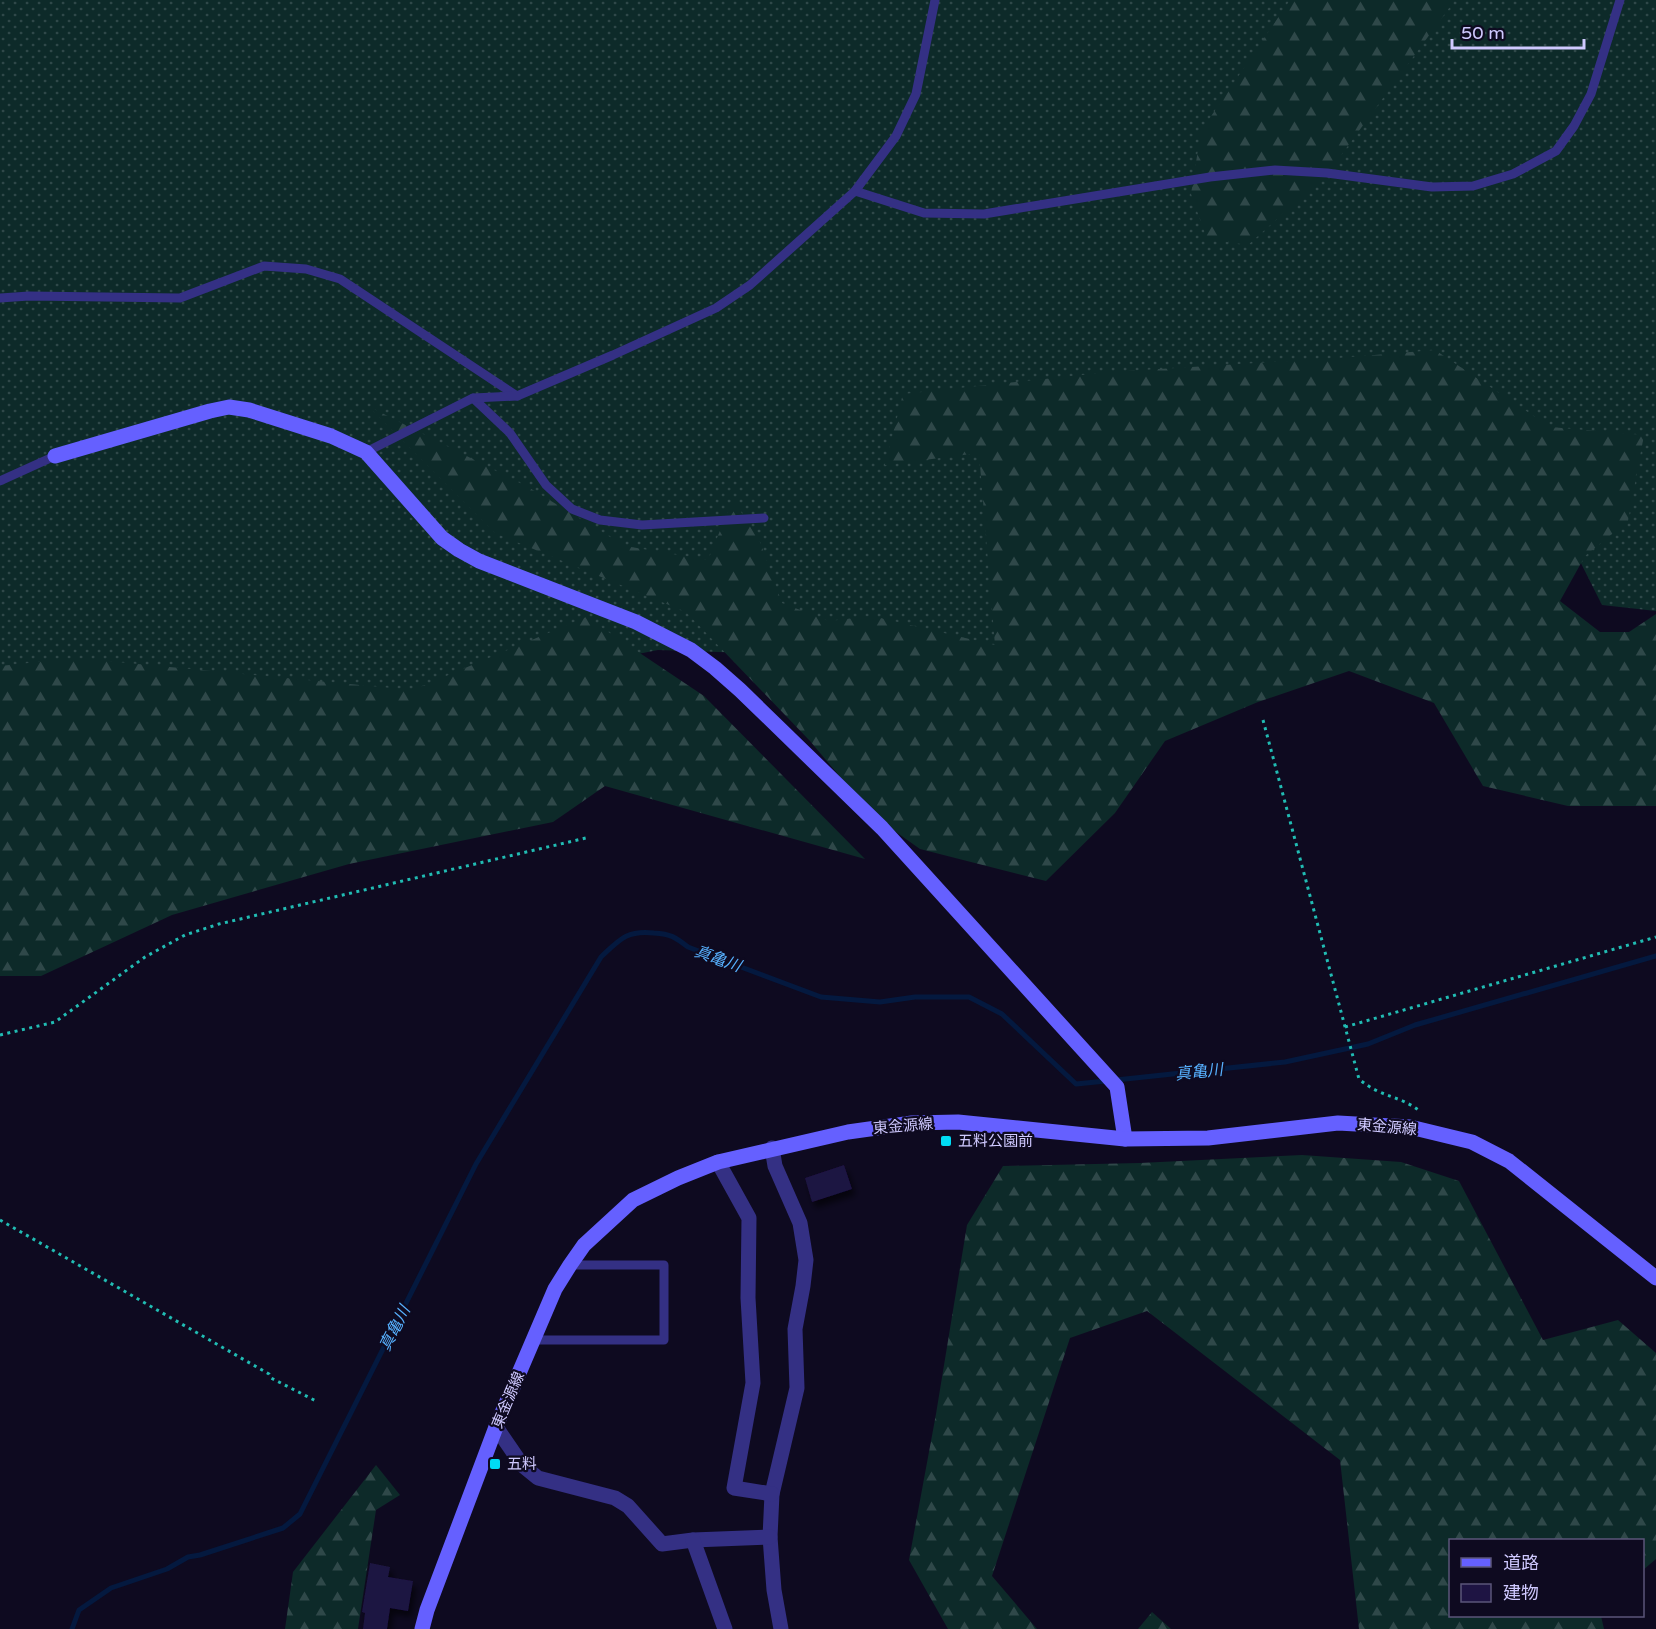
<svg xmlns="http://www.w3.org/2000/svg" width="1656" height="1629" viewBox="0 0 1656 1629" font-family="'Varela Round','Noto Sans JP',sans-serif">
<defs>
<pattern id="grass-dots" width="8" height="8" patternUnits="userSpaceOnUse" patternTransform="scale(1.5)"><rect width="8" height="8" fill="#0d2a29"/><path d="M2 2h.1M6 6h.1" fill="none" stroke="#2f4849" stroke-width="1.8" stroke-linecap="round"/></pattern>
<pattern id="forest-firs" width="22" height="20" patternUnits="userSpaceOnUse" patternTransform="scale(1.5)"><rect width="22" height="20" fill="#0d2a29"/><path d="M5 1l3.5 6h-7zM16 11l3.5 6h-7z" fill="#2f4849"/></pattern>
<filter id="shadow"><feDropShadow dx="3.5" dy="6" stdDeviation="3" flood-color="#0009"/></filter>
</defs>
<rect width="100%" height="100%" fill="#0e0a20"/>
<!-- grass -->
<path fill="url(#grass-dots)" d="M0 0H1656V611L1602 605 1530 462 1028 662 658 650 309 719 0 772Z"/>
<!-- forest -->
<g fill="url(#forest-firs)">
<path d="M1290 0H1455L1328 173 1248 245 1207 239 1191 194 1201 131Z"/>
<path d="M1435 350 1550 427 1644 435 1628 521 1585 556 1560 601 1600 632H1629L1656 614V806H1568L1483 786 1434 703 1349 671 1258 702 1165 741 1115 813 1046 881 920 849 872 815 810 741 686 612 495 533 368 406 528 487 625 546 708 560 733 499 760 542 782 603 829 621 872 616 995 645 979 453 885 465 903 394 1111 372 1338 358Z"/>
<path d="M586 617 704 696 865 859 605 786 553 822 349 864 172 915 41 976H0V666L75 658 413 690Z"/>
<path d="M1302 1155 1401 1162 1459 1181 1543 1340 1618 1320 1656 1353V1559L1643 1570 1642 1540H1450V1616H1601L1604 1629H1359L1340 1460 1147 1311 1070 1338 992 1576 1037 1629H948L909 1560 936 1414 967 1225 1003 1166 1140 1163Z"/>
<path d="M376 1465 400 1495 376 1510 358 1629H285L293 1572Z"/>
<path d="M1152 1612 1171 1629H1138Z"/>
</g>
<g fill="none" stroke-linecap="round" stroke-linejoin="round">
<!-- stream -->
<g stroke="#04193f" stroke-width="5">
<path d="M1116 1080 1285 1062 1368 1044 1415 1025 1656 956"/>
<path d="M72 1629 79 1610 111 1588 167 1569 188 1557 200 1555 283 1528 300 1514 476 1164 601 957C620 939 627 930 654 933 671 934 675 937 688 947L821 997 880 1002 915 997H969L1002 1014 1076 1084 1106 1081"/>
</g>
</g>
<!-- building -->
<g fill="#1e1443" filter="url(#shadow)">
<path d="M844 1165 852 1189 812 1202 805 1178Z"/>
<path d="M370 1563 390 1567 388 1577 413 1581 408 1611 390 1608 387 1629H363L365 1613 362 1612Z"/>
</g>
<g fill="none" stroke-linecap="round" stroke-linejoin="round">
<!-- path -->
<g stroke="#21bcb3" stroke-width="3" stroke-dasharray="3 4.5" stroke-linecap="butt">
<path d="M1263 720 1359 1079C1381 1098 1400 1095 1421 1112"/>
<path d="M1345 1027 1656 937"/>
<path d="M0 1035 55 1022 145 957 185 935 219 924 586 838"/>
<path d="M0 1220 269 1374 271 1378 318 1402"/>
</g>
<!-- lane -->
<g stroke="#343084" stroke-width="9">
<path d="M855 191 924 213 984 214 1210 177 1275 170 1327 173 1432 187 1473 186 1513 174 1556 151 1574 126 1591 94 1620 0"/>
<path d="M0 298 29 296 180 298 264 266 306 269 340 279 517 396"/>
<path d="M473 398 510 433 546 485 572 509 600 520 642 525 764 518"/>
<path d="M366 452 473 398 517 396 613 355 716 308 750 285 855 191 896 136 916 94 935 0"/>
<path d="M0 481 55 456"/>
<path d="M534 1340H664V1265H570"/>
</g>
<!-- street -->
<g stroke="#343084" stroke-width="15">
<path d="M772 1148 775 1166 800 1223 806 1260 803 1286 795 1329 797 1388 772 1494 770 1537 774 1590 781 1629"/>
<path d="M718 1162 749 1218 748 1298 753 1383 734 1488 772 1494"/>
<path d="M496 1427 522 1465 538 1478 615 1498 628 1506 662 1544 693 1540 770 1537"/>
<path d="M693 1540 725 1629"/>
</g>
<!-- secondary -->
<g stroke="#6560ff" stroke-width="15">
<path d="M55 456 210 411 229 407 249 410 331 436 366 452 442 538 459 550 479 561 636 622 691 650 715 668 740 690 882 828 1117 1087 1125 1139"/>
<path d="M422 1629 427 1610 496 1427 555 1289 570 1265 584 1245 633 1200 678 1178 718 1162 848 1132 912 1123 958 1122 1125 1139 1208 1138 1338 1123 1410 1127 1472 1142 1509 1161 1656 1278"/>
</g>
</g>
<!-- markers -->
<g fill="#00dbf4" stroke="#0e0a20" stroke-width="2">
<rect x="940" y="1135" width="12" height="12" rx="3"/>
<rect x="489" y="1458" width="12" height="12" rx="3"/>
</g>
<g text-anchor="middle" stroke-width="4.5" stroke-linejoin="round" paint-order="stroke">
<!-- street labels -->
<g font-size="15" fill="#cfc9ff" stroke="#0e0a20">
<text transform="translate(903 1126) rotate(-5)" y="5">東金源線</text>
<text transform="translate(1387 1127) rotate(5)" y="5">東金源線</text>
<text transform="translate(508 1400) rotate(-67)" y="5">東金源線</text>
</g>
<!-- poi labels -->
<g font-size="15" fill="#cfc9ff" stroke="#0e0a20" text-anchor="start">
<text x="958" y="1146">五料公園前</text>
<text x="507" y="1469">五料</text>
</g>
<!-- water labels -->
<g font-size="16" font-style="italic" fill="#57b1ff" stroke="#0e0a20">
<text transform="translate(718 958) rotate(20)" y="6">真亀川</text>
<text transform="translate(1199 1071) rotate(-6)" y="6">真亀川</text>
<text transform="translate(394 1328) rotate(-63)" y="6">真亀川</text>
</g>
</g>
<!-- legend -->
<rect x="1449" y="1539" width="195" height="78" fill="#0e0a20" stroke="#5b5679" stroke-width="1.5"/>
<rect x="1461" y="1558" width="30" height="9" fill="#6560ff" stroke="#5b5679" stroke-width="1.5"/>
<text x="1503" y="1569" font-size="18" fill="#cfc9ff">道路</text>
<rect x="1461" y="1584" width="30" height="18" fill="#1e1443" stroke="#5b5679" stroke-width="1.5"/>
<text x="1503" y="1599" font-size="18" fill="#cfc9ff">建物</text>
<!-- scale -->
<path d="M1452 39v9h132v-9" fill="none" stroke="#cfc9ff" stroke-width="3"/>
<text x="1461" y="39" font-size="18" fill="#cfc9ff" stroke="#0e0a20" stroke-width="4.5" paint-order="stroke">50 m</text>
</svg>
